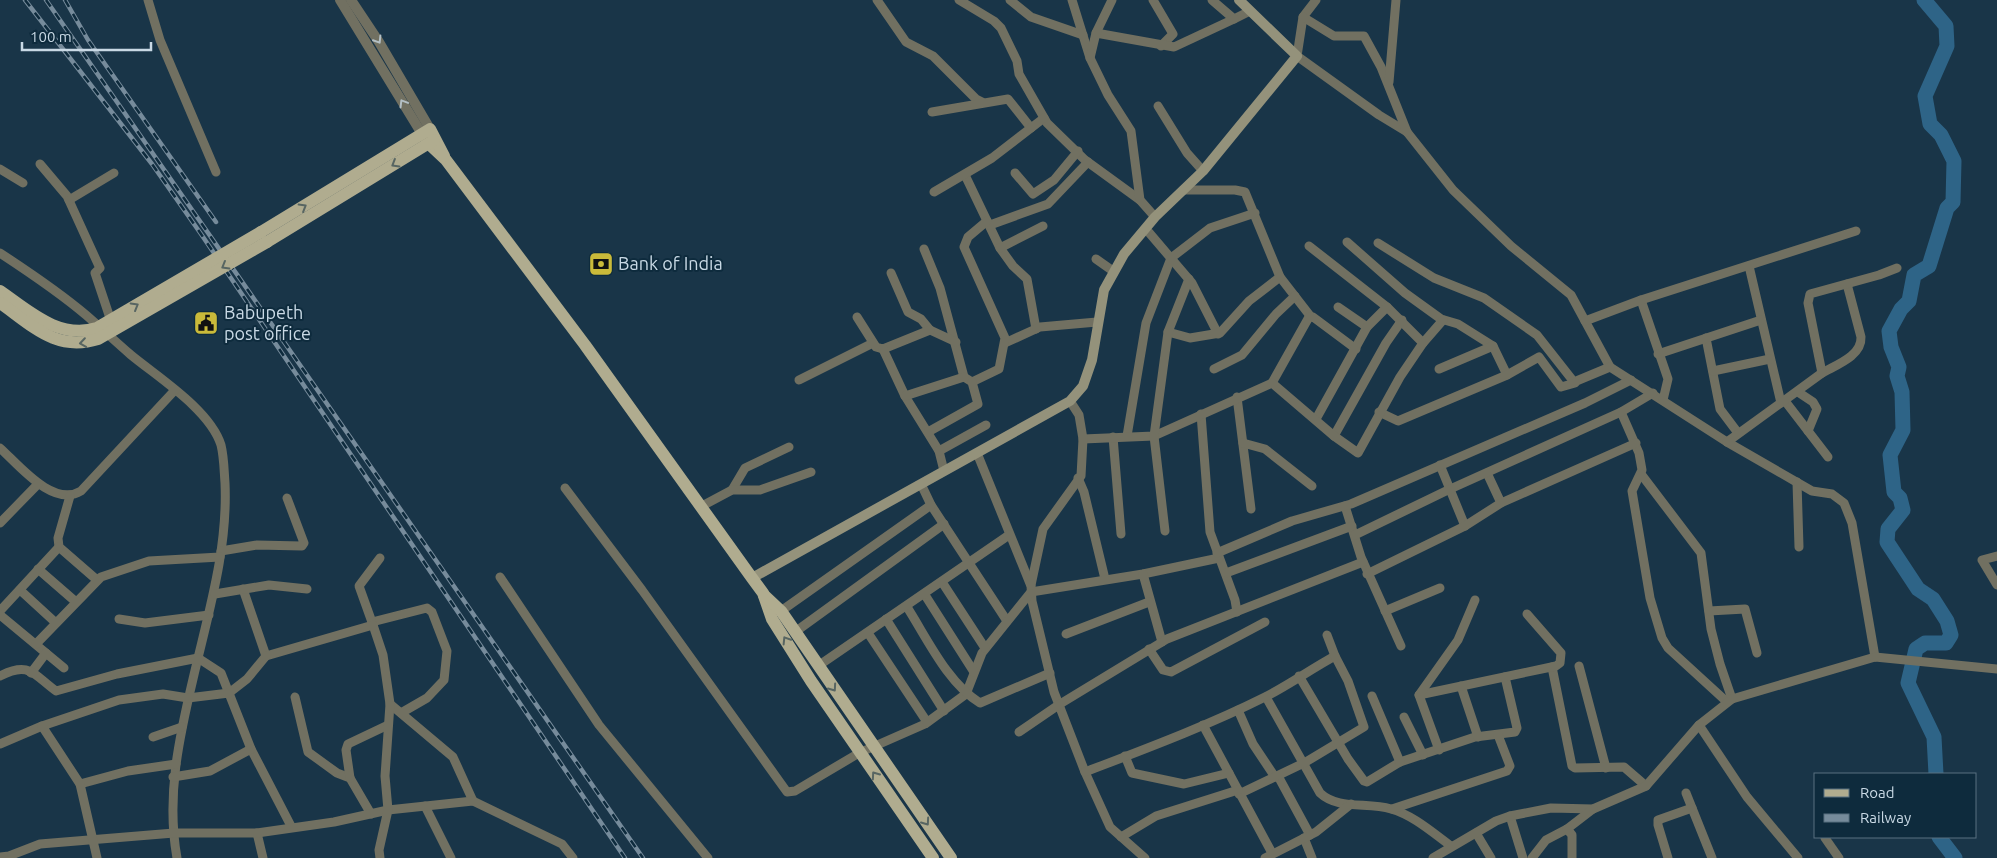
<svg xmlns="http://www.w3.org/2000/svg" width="1997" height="858" viewBox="0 0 1997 858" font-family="Ubuntu,sans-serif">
<rect width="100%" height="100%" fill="#193548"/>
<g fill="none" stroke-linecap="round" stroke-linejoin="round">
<!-- river -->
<g stroke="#2e6487" stroke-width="15">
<path d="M1924 0 1946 26 1947 46 1925 96 1930 124 1941 135 1954 161 1953 202 1947 208 1929 266 1914 275 1909 301 1901 309 1889 331 1891 347 1899 367 1897 376 1902 392 1903 430 1890 455 1894 492 1900 498 1903 510 1888 529 1887 542 1918 589 1933 599 1947 621 1951 635 1946 643H1925L1916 649 1908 683 1934 737 1936 774"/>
<path d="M1939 837 1955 858"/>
</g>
<!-- minor -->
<g stroke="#717061" stroke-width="9">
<path d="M148 0 160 40 216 172"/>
<path d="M877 0 906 42 933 56 976 99 982 102"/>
<path d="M959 0 994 21 1001 28 1017 61 1019 74 1047 123 1085 160 1140 200"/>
<path d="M1010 0 1031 17 1083 35"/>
<path d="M1072 0 1090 58 1108 95 1131 131 1140 200 1155 217"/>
<path d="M1153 0 1173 34 1161 46"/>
<path d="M1212 0 1234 19 1250 11"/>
<path d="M1316 0 1303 17 1297 56 1379 115 1407 132 1453 190 1511 246 1571 295 1610 367 1727 442 1812 491 1832 494 1844 503 1852 523 1875 657"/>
<path d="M1303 17 1334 36H1364L1381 67 1407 132"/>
<path d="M1096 33 1174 47 1234 19"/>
<path d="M1090 58 1096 33 1112 0"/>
<path d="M1389 82 1396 0"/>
<path d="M1158 106 1187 153 1203 171"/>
<path d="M932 112 1008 99 1031 128"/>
<path d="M40 164 67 196 98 264 100 268 95 273 112 324"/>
<path d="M0 169 23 183"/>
<path d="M1015 173 1033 194 1054 180 1078 151"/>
<path d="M965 175 1000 248 1013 266 1027 279 1036 329"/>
<path d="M1183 190H1235L1245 192 1280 277 1311 317"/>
<path d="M934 192 992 158 1044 118"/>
<path d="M69 200 114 173"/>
<path d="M990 225 1048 204 1088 162"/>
<path d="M1146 229 1192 283 1218 334"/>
<path d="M1347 242 1405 293 1441 319 1458 324 1493 346 1507 375"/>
<path d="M1378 243 1434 278 1484 298 1537 335 1574 382 1610 367"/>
<path d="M1309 246 1387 307 1423 343"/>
<path d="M1000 248 1043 226"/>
<path d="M924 249 940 288 964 377"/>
<path d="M0 253C29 272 59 292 86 315 101 328 116 342 131 355 159 378 210 410 221 445 224 457 224 470 225 483 228 550 208 614 193 679 179 738 166 797 177 858"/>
<path d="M1096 259 1113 271"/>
<path d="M1749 266 1781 403"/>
<path d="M891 273 908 312 921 319 930 330 956 342"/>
<path d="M1641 300 1668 379 1663 400"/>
<path d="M1338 307 1367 327"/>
<path d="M857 317 876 347 883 349 930 330"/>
<path d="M1585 321 1641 300 1856 231"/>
<path d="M1168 332 1190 338 1220 333 1249 301 1280 277"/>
<path d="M1706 338 1720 409 1738 433"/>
<path d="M1005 343 1040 327 1097 322"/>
<path d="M883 349 905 396 939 451 944 471"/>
<path d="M1658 354 1761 320"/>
<path d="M1214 369 1242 355 1276 314 1295 296"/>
<path d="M1439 369 1493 346"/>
<path d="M1713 371 1770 359"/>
<path d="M1822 373C1836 365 1862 356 1861 337L1847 284"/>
<path d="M799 380 873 343"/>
<path d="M1272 383 1309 317H1313L1356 349"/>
<path d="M1798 392 1813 402 1817 409 1808 431"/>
<path d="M905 396 964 377 972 382 999 369 1005 338 964 247 968 237 987 221"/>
<path d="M1237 397 1251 509"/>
<path d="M1785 401 1828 457"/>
<path d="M1379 412 1398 421 1507 375 1539 357 1561 387 1575 383"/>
<path d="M1621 412 1639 453 1642 470 1632 491 1650 598 1662 638 1668 648 1727 702"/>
<path d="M1201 414 1210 532 1235 600 1237 612"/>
<path d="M1316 419 1367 327 1387 307"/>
<path d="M928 432 978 404 972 382"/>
<path d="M1127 436 1146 323 1171 258 1210 228 1255 213"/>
<path d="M1334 436 1386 343 1402 320"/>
<path d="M1113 437 1121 534"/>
<path d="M1083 439 1154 436 1272 383 1334 436 1358 453 1400 377 1423 343 1443 320"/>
<path d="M1727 442 1822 373 1808 303 1810 294 1879 275 1897 268"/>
<path d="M1243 443 1265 449 1312 486"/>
<path d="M0 448C19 465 53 508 81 491L175 390"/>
<path d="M939 451 986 425"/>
<path d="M977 453 1031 586 1032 601 1054 692 1085 772 1110 827 1145 858"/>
<path d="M1440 465 1465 526"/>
<path d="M1487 473 1501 503"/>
<path d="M1641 474 1701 553 1711 629 1720 664 1732 699"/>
<path d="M1078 478 1084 492 1105 579"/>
<path d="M1797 482 1799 547"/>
<path d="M921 484 931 505 1007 621"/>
<path d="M565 488 642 590 787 792 795 791 859 753 925 724 966 694 982 653 1031 592 1143 574 1219 558"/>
<path d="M732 490 745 468 789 447"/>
<path d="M70 496 58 538 59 547 97 580"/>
<path d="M702 506 732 490H760L811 472"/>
<path d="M1345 506 1361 557 1401 646"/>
<path d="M0 523 38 484"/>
<path d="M1165 531 1154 436 1168 332 1189 279"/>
<path d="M1355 535 1448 490 1621 412 1653 393"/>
<path d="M221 551 257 545 302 546 304 543 287 498"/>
<path d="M1217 553 1292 521 1351 504 1585 403 1631 380"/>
<path d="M1997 556 1982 560 1997 585"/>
<path d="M38 569 76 602"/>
<path d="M1226 573 1352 526"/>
<path d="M1143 574 1162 642"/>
<path d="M1367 574 1465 526 1501 503 1636 443"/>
<path d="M500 577 599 725 708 858"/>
<path d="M942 582 985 648"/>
<path d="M1031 585 1043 529 1081 476 1083 439 1079 415 1070 401"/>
<path d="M243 589 266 656"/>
<path d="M20 590 56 623"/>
<path d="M215 594 269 585 307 589"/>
<path d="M925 595 974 672"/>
<path d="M907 607C928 640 947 682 980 703L1050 673"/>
<path d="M0 611 59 547"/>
<path d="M781 611 931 505"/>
<path d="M1385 611 1440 588"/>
<path d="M1709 611 1745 609 1757 653"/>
<path d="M0 615 64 668"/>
<path d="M119 619 145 623 209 615"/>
<path d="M886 619 944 711"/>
<path d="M372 622 427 608 432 612 447 651 444 680 427 698 401 713"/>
<path d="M373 625 359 586 380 558"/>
<path d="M795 632 944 524"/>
<path d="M868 633 927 722"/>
<path d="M1066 634 1149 602"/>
<path d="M36 644 101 577 149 561 220 557"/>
<path d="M1149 649 1163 670 1171 672 1265 622"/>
<path d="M818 666 1009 535"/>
<path d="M1579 666 1606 768"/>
<path d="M1552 667 1572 766 1575 768 1624 767 1646 786"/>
<path d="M31 673 46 653"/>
<path d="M0 676C29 661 33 674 56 691L117 674 198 658 221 673 251 749 291 826"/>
<path d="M1299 676 1348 759 1364 781 1367 782 1400 762 1475 737 1515 732 1517 728 1505 677"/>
<path d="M1461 686 1478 737"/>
<path d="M1419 695 1556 666 1560 663 1561 653 1527 614"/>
<path d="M1372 696 1400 762"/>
<path d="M295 697 308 752 337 773 350 778 371 814"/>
<path d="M1266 697 1320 793C1338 810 1367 802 1391 809 1413 815 1433 833 1451 846"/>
<path d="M390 704 453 757 473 801"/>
<path d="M1238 710 1253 744 1275 777"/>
<path d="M1404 717 1423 755"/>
<path d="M1203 725 1272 853"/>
<path d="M1699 725 1747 797 1798 858"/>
<path d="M1019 732 1060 704 1167 639 1363 562"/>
<path d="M153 737 182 727"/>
<path d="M0 744 42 726"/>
<path d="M1439 750 1419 695 1458 640 1475 600"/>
<path d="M1125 756 1132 773 1184 784 1229 773"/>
<path d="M1085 772C1145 749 1207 726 1265 697 1289 685 1311 669 1335 656"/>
<path d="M1278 776 1310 835"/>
<path d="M173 777 210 771 251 749"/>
<path d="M350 778 346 750 348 744 388 725"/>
<path d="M80 784 128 771 176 764"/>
<path d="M1686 793 1712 858"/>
<path d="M1239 794 1304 763 1364 727 1348 681 1335 656 1327 635"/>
<path d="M425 806 451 858"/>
<path d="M1392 809 1507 771 1510 766 1498 735"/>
<path d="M1510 816 1523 858"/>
<path d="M257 833 263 858"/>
<path d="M1476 833 1491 858"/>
<path d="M1121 837 1156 816 1238 790"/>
<path d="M1304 838 1312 858"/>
<path d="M1825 838 1839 858"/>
<path d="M0 857 9 856 40 844 174 833H257L334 822 388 810 473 801 562 844 573 858"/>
<path d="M97 858 80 784 42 726 119 700 163 694 188 698 229 693 247 679 266 656 373 625 383 655 390 704 385 776 388 810 379 850 380 858"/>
<path d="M1265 858 1316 832 1351 804"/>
<path d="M1433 858 1496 821 1510 816 1551 808 1593 809 1646 786 1699 725 1732 699 1875 657 1997 669"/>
<path d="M1532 858 1546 840 1567 829"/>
<path d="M1572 858V835L1567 829 1593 809"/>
<path d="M1668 858 1658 825V820L1692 808"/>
</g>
<!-- tertiary -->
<g stroke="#717061" stroke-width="10">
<path d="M340 0 425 139"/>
<path d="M351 0 379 42 430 129"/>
</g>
<!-- secondary -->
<path stroke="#94927b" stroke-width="10" d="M752 578 1070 401 1083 386 1092 360 1104 290 1124 254 1155 217 1203 171 1297 56 1239 0"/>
<!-- primary -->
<g stroke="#b0ac8f" stroke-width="12">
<path d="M429 144 446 160 585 345 752 578 763 593 772 619 811 681 933 858"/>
<path d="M261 232 430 129 444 156"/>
<path d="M267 242 434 140"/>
<path d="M764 595 781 611 951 858"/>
</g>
<defs>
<g id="rail">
<path d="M25 0 152 164 201 234 625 858"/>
<path d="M46 0 643 858"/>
<path d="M65 0 88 40 216 222"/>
</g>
</defs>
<!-- rail casing -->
<use href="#rail" stroke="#768b9b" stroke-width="4.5"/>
<!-- rail -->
<use href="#rail" stroke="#0e2b3d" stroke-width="2.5" stroke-dasharray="8" stroke-linecap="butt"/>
<!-- primary-bridge -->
<g stroke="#b0ac8f" stroke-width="12">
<path d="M0 291C29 311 59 340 97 328L261 232"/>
<path d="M0 303C33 326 56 352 98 339L267 242"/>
</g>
</g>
<!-- one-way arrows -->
<defs><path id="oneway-chevron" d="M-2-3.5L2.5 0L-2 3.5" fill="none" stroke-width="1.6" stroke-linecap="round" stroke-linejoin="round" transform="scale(1.25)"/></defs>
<g stroke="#b3bfc4">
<use href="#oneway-chevron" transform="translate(378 40) rotate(58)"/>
<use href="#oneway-chevron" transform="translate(403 103) rotate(-121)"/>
</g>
<g stroke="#576562">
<use href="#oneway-chevron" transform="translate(395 164) rotate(149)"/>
<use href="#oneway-chevron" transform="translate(303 207) rotate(-31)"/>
<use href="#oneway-chevron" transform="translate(225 266) rotate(150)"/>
<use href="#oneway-chevron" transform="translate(135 306) rotate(-30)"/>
<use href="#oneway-chevron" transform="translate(83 343) rotate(172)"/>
<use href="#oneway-chevron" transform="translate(786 640) rotate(-122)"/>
<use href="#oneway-chevron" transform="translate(833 688) rotate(55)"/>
<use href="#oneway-chevron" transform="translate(875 775) rotate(-125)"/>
<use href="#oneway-chevron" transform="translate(926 822) rotate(55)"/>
</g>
<!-- icons -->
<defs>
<symbol id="bank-square" viewBox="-11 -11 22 22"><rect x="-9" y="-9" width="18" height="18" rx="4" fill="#caba3a" stroke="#0e2b3d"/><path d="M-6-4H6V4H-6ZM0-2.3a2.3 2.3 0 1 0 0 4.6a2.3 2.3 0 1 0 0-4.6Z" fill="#111"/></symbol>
<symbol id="civic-square" viewBox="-11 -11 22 22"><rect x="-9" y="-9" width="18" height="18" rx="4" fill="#caba3a" stroke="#0e2b3d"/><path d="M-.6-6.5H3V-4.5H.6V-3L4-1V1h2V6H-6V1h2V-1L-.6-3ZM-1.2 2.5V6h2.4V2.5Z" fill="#111"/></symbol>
</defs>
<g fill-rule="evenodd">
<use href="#bank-square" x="587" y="250" width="28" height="28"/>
<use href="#civic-square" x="192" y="309" width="28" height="28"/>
</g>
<g text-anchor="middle" stroke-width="4" stroke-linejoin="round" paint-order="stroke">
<!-- poi labels -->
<g font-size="18" fill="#c9d9e5" stroke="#0e2b3d" text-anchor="start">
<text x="618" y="270">Bank of India</text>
<text x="224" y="319">Babupeth<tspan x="224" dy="21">post office</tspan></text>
</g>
</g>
<!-- legend -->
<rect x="1814" y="773" width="162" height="65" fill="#0e2b3d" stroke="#597180"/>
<rect x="1824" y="789" width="25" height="8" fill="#b0ac8f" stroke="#597180"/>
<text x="1860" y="798" font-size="15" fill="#c9d9e5">Road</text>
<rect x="1824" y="814" width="25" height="8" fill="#768b9b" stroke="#597180"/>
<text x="1860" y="823" font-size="15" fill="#c9d9e5">Railway</text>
<!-- scale -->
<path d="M22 42v8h129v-8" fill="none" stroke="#c9d9e5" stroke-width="2.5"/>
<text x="30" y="42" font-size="15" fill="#c9d9e5" stroke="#0e2b3d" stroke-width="4" paint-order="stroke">100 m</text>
</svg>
